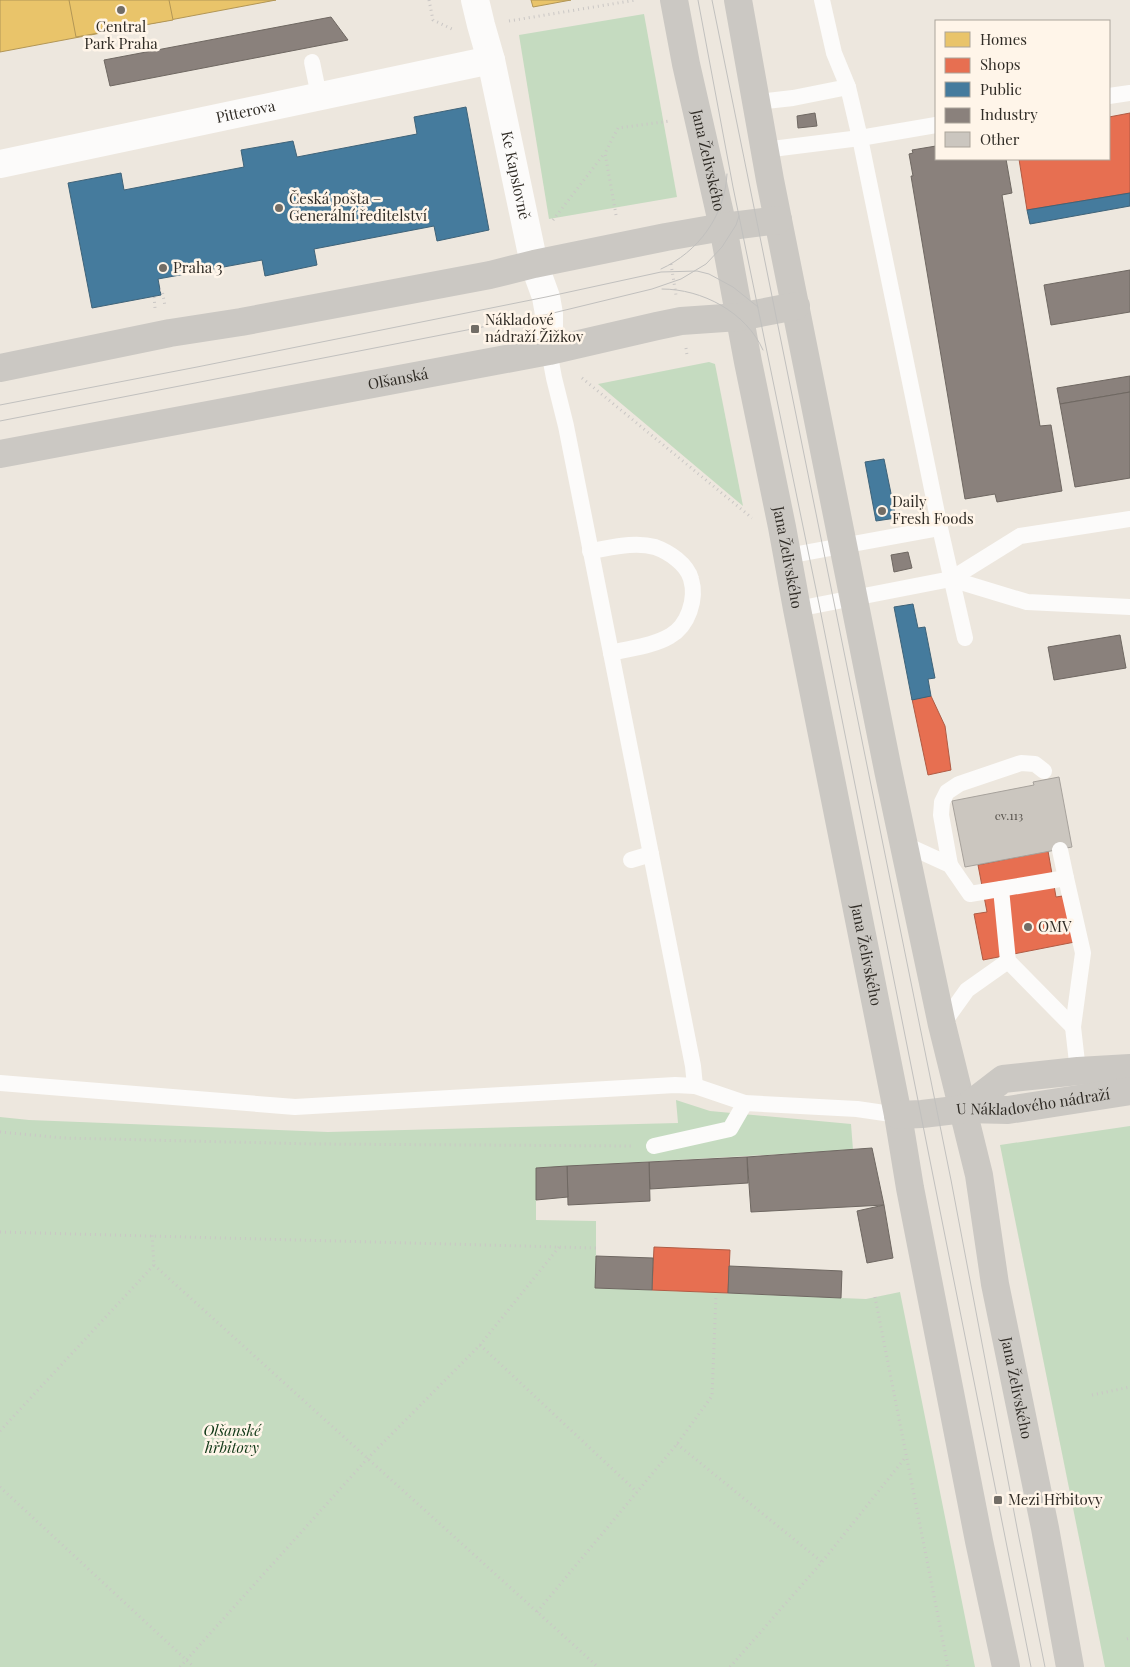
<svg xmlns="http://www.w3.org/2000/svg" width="1130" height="1667" viewBox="0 0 1130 1667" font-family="'Playfair Display',serif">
<rect width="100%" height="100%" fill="#ede7de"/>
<!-- green -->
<g fill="#c5dbc0">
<path d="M644 14 677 197 549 219 519 35Z"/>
<path d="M709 362 715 364 743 506 598 384Z"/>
<path d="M676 1100 710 1111 851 1124 853 1150 536 1168V1220L596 1221V1288L866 1299 900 1292 975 1667H0V1117L29 1120 328 1132 678 1123Z"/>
<path d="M1130 1126V1667H1105L1000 1145Z"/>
</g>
<!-- homes -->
<g fill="#e9c46a" stroke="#b29656">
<path d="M0 0H276L0 52Z"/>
<path d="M69 0H169L173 20 76 37Z"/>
<path d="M531 0H571L533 7Z"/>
</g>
<!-- shops -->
<g fill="#e76f51" stroke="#b05b44">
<path d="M1130 113V193L1027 210 1019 159H1109V117Z"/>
<path d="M931 696 945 726 951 770 928 775 912 699Z"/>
<path d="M1048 851 1056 897 1075 894 1085 940 983 960 974 914 987 912 978 865Z"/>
<path d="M654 1247 730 1250 728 1293 652 1290Z"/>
</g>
<!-- public -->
<g fill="#457b9d" stroke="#3f6379">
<path d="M466 107 489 230 437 241 434 226 314 249 317 265 265 276 262 260 158 279 161 295 92 308 68 183 121 173 124 190 244 167 241 150 293 141 297 157 417 134 414 117Z"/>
<path d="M1130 193V206L1030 224 1027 210Z"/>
<path d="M884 459 896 518 876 521 865 462Z"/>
<path d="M913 604 918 628 925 627 935 678 928 679 931 696 912 700 894 607Z"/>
</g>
<!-- industry -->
<g fill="#8a817c" stroke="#6f6862">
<path d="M331 17 348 40 110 86 104 60Z"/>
<path d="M815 113 817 126 798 128 797 116Z"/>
<path d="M936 146V159H1006L1012 193 1002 195 1040 426 1051 425 1062 491 997 502 995 494 965 499 911 176H913L909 154 913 153 912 150Z"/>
<path d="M1130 270V312L1051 325 1044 285Z"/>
<path d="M1130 376V392L1060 404 1057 388Z"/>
<path d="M1130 392V478L1075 487 1060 404Z"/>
<path d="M908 552 912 568 894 572 891 555Z"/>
<path d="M1120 635 1126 668 1054 680 1048 647Z"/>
<path d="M872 1148 884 1205 751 1212 747 1157Z"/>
<path d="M747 1157 748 1183 650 1189 649 1162Z"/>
<path d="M649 1162 650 1201 568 1205 567 1166Z"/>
<path d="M567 1166 568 1197 536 1200V1168Z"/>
<path d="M884 1205 893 1258 867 1263 857 1211Z"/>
<path d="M596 1256 653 1258 652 1290 595 1288Z"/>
<path d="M729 1266 842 1271 841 1298 728 1293Z"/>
</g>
<!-- building -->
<path fill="#cbc6bf" stroke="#a7a29c" d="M1059 777 1072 847 965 867 952 801 1034 785 1033 782Z"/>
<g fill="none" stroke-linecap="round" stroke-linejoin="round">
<!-- path -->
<g stroke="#cac7c5" stroke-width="3" stroke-dasharray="1 4" stroke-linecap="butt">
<path d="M429 0 433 20 452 29"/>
<path d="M509 21 636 0"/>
<path d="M616 215 605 153 618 128 670 121"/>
<path d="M553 220 604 154"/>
<path d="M671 264 676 295"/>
<path d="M160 290H162L165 306"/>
<path d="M154 297 155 308"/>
<path d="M686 348 687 355"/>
<path d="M582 378 752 518"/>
<path d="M0 1132 64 1138 314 1144 633 1146"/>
<path d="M0 1232 596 1248"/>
<path d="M154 1265 598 1667"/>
<path d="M875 1297 948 1667"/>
<path d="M480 1345 637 1492"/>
<path d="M1092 1395 1130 1387"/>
<path d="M0 1431 154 1265 152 1235"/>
<path d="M677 1444 822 1562"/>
<path d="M0 1487 194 1667"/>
<path d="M537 1612 677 1444 712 1396 716 1296"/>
<path d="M1127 1639 1130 1638"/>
<path d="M180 1667 368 1458 480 1345 560 1246"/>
<path d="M730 1667 822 1562 905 1458"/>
</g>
<!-- lane -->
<g stroke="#fcfbfa" stroke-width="16">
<path d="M822 0 834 53 848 87 860 138 940 528 965 638"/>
<path d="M312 62 319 96"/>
<path d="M1109 96 1130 93"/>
<path d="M757 102 793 98 848 87"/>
<path d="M764 150 860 138 936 125"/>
<path d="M549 351 554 378 566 426 693 1066 695 1086"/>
<path d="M590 551C610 548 634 541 655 547 669 552 687 564 691 579 697 599 688 626 670 636 653 646 631 648 611 653"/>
<path d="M787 556 940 528"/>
<path d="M951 579 1027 602 1130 607"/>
<path d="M797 609 951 579 1020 536 1130 519"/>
<path d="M904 844 950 865 970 894 1066 878 1083 953 1073 1027 1078 1071 1075 1077"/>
<path d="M1060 850 1066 878"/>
<path d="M631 860 651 854"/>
<path d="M950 865 941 815 942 802 947 792 959 784 1021 763 1035 764 1044 771"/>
<path d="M1001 889 1008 961 1073 1027"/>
<path d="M942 1025 967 990 1008 961"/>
<path d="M0 1083 295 1107 675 1085 695 1086 745 1103 857 1109 898 1115"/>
<path d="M654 1146 730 1129 745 1103"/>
</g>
<!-- street -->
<g stroke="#fcfbfa" stroke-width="28">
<path id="s1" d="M475 0 481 25 491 60 534 264 546 297 549 314V351"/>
<path id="s2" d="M0 164 491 60"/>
</g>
<!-- secondary -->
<g stroke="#cbc8c3" stroke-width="28">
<path id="s3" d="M674 0 686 64 723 227 748 362 782 527 797 609 898 1115 910 1188 979 1541 1006 1667"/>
<path id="s4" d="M738 0 770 180 888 770 942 1025 979 1175 995 1284 1045 1528 1070 1667"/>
<path d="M0 368 170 333 241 322 490 275 534 264 666 237 723 227 778 220"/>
<path id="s5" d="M0 454 549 351 657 326 681 321 739 317 796 306"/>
<path d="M964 1109 1003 1079 1078 1071 1130 1068"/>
<path id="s6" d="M898 1115 922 1114 964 1109 1008 1110 1130 1091"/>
</g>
<!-- tram -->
<g stroke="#c1c0be" stroke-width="1">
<path d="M698 0 733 187 819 604 1031 1667"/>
<path d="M712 0 951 1180 1018 1533 1045 1667"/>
<path d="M661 269C698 252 725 216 727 174"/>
<path d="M662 289C702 289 746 312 763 350"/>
<path d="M0 405 197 367 546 297 661 272 697 271 709 274 733 287 758 307"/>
<path d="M0 421 549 314 652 289 681 279 706 264 722 247 736 225 739 216"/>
</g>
</g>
<!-- markers -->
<g fill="#726d66" stroke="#fff5e9" stroke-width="2">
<circle cx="121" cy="10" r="5"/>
<circle cx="279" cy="208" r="5"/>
<circle cx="163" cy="268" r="5"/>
<rect x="470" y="324" width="10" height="10" rx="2.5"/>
<circle cx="882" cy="511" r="5"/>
<circle cx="1028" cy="927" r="5"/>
<rect x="993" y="1495" width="10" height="10" rx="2.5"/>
</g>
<g text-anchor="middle" stroke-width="5" stroke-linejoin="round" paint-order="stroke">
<!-- number labels -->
<g font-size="12" fill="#57524c">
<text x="1009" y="820">ev.113</text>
</g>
<!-- poi labels -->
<g font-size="15" fill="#302c26" stroke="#fff5e9" text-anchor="start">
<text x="121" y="32" text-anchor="middle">Central<tspan x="121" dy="17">Park Praha</tspan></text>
<text x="289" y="204">Česká pošta –<tspan x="289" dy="17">Generální ředitelství</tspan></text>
<text x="173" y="273">Praha 3</text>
<text x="485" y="325">Nákladové<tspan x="485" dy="17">nádraží Žižkov</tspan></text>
<text x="892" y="507">Daily<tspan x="892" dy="17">Fresh Foods</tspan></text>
<text x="1038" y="932">OMV</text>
<text x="1008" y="1505">Mezi Hřbitovy</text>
</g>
<!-- street labels -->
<g font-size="15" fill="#302c26" stroke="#fff5e9">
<text dy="5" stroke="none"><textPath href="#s2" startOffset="251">Pitterova</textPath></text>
<text dy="5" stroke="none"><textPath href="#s3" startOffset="164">Jana Želivského</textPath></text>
<text dy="5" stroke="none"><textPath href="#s1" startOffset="180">Ke Kapslovně</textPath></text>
<text dy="5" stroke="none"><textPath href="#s5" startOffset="405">Olšanská</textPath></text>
<text dy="5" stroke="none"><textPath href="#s3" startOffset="569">Jana Želivského</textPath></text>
<text dy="5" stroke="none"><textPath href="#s3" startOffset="974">Jana Želivského</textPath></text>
<text dy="5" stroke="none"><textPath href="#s6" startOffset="136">U Nákladového nádraží</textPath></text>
<text dy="5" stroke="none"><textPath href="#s4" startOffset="1416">Jana Želivského</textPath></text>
</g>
<!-- park labels -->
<g font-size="15" font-style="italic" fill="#0f3715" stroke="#fff5e9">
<text x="232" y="1436">Olšanské<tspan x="232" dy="17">hřbitovy</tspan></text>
</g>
</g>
<!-- legend -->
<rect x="935" y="20" width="175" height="140" fill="#fff5e9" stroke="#aca59b"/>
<rect x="945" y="32" width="25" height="15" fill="#e9c46a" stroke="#aca59b"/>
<text x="980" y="45" font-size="15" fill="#302c26">Homes</text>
<rect x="945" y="58" width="25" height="15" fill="#e76f51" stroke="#aca59b"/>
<text x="980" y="70" font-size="15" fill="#302c26">Shops</text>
<rect x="945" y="82" width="25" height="15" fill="#457b9d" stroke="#aca59b"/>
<text x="980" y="95" font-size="15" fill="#302c26">Public</text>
<rect x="945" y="108" width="25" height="15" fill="#8a817c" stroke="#aca59b"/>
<text x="980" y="120" font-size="15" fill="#302c26">Industry</text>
<rect x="945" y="132" width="25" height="15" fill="#cbc6bf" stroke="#aca59b"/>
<text x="980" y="145" font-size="15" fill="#302c26">Other</text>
</svg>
